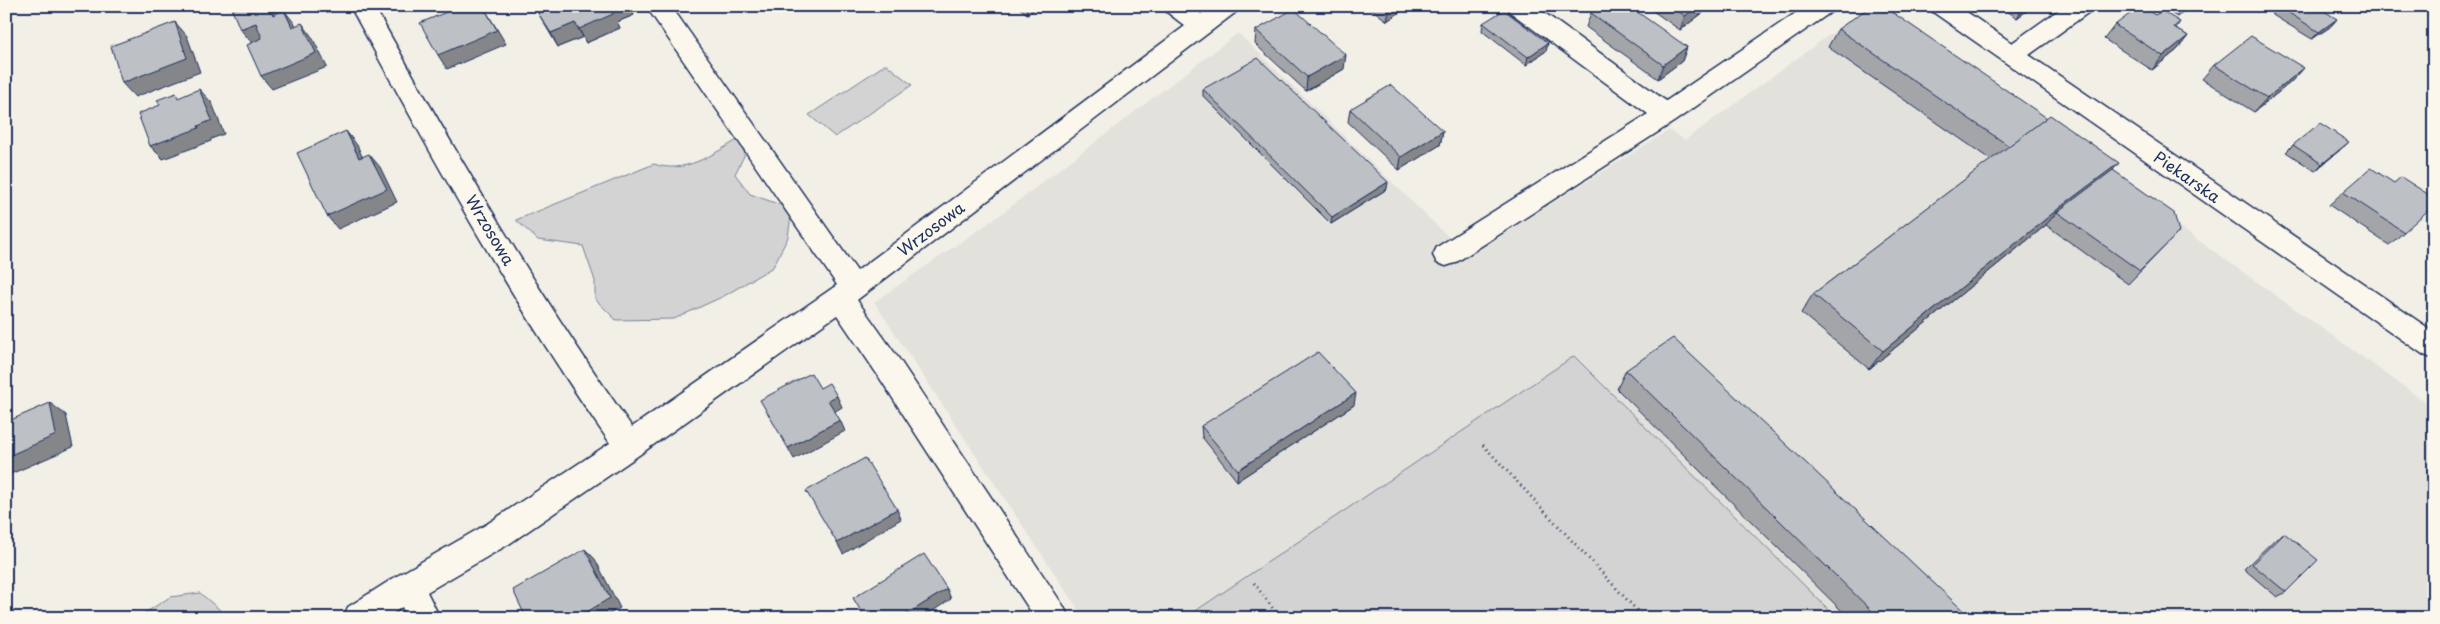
<svg xmlns="http://www.w3.org/2000/svg" width="2440" height="624" viewBox="0 0 2440 624" font-family="'Playpen Sans',sans-serif">
<rect width="100%" height="100%" fill="#f2efe6"/>
<filter id="ink" filterUnits="userSpaceOnUse"><feTurbulence type="fractalNoise" baseFrequency=".02" numOctaves="2"/><feDisplacementMap in="SourceGraphic" scale="10" xChannelSelector="R" yChannelSelector="G"/><feConvolveMatrix kernelMatrix="1 2 1 2 8 2 1 2 1" color-interpolation-filters="sRGB"/></filter>
<g filter="url(#ink)">
<!-- built -->
<path fill="#e2e1dc" d="M1869 6 2434 408V618H1837L1574 357 1185 618H1084L874 302 1000 215 1238 33 1468 256 1669 130 1685 140Z"/>
<!-- green -->
<g fill="#d2d3d2" stroke="#768198">
<path d="M886 64 912 85 835 137 809 115Z"/>
<path d="M739 139 745 154 735 174 750 194 792 209 788 237 773 267 724 296 674 319 616 320 595 299V281L583 246 538 240 516 220 654 164C684 175 713 154 739 139Z"/>
<path d="M1574 356 1837 618H1185Z"/>
<path d="M200 593 220 610 221 618H137L170 597Z"/>
</g>
<g fill="none" stroke-linecap="round" stroke-linejoin="round">
<defs>
<g id="minor">
<path d="M350 6H374C454 150 537 293 632 427L837 285 646 6H671L857 271 1185 26 1167 12 1163 6H1191L1201 14 1212 6H1240L1236 12 857 300 899 359 1064 607 1069 618H1035L879 377 837 315 639 455 509 544 427 592 440 618H407L402 607 387 618H343L348 607 397 576 487 524 610 443C513 304 431 155 350 6Z"/>
<path d="M1506 6H1535L1666 101 1806 6H1835L1831 12 1675 121 1455 263 1446 266 1437 263 1433 255 1437 247 1648 114 1510 12Z"/>
<path d="M1929 6H1958L2012 43 2064 6H2093L2089 12 2029 55 2434 332V359L2424 355 1933 12Z"/>
</g>
</defs>
<!-- minor casing -->
<use href="#minor" stroke="#1b2f5e" stroke-width="3"/>
<!-- path -->
<g stroke="#1b2f5e" stroke-width="3" stroke-dasharray="1 4" stroke-linecap="butt">
<path d="M1483 445 1644 618"/>
<path d="M1254 583 1280 618"/>
</g>
<!-- minor -->
<use href="#minor" fill="#fbf7ec" fill-rule="evenodd"/>
</g>
<!-- wall -->
<g fill="#a3a5a9" stroke="#1b2f5e">
<path d="M1017 6H1040L1027 14Z"/>
<path d="M1368 6H1409L1387 21Z"/>
<path d="M1646 6H1712L1680 30Z"/>
<path d="M1732 6H1745L1738 11Z"/>
<path d="M2000 6H2033L2017 18Z"/>
<path d="M2160 6H2189L2177 17Z"/>
<path d="M2278 6 2337 19 2330 27 2312 39 2271 14Z"/>
<path d="M546 9 634 15 617 22 620 28 586 43 583 37 558 47 538 13Z"/>
<path d="M1591 13 1687 47 1682 61 1658 79 1586 27Z"/>
<path d="M2155 15 2180 22 2176 28 2188 36 2177 50 2152 70 2104 39 2115 25Z"/>
<path d="M1483 23 1548 43 1546 51 1526 65 1482 31Z"/>
<path d="M1838 29 2113 170 2179 232 2128 284 2046 225 1869 369 1801 313 1813 294 1991 160 1828 47Z"/>
<path d="M1256 30 1344 69 1306 91 1255 44Z"/>
<path d="M2214 65 2304 68 2291 82 2254 112 2202 79Z"/>
<path d="M1203 89 1387 189 1331 224 1203 96Z"/>
<path d="M1350 109 1443 131 1440 145 1399 170 1348 122Z"/>
<path d="M2293 145 2341 149 2315 171 2286 152Z"/>
<path d="M2394 183 2404 232 2389 245 2329 205 2343 192Z"/>
<path d="M2434 267V275L2429 272Z"/>
<path d="M1626 370 1971 618H1849L1617 389Z"/>
<path d="M1354 405 1237 481 1202 437 1201 426Z"/>
<path d="M2284 533 2286 592 2277 597 2244 569 2276 538Z"/>
</g>
<!-- shaded-wall -->
<g fill="#848689" stroke="#1b2f5e">
<path d="M269 6H273L276 11 284 29 273 15Z"/>
<path d="M483 6 506 44 447 69 438 55Z"/>
<path d="M614 6H630L634 15 617 22 620 28 586 43 579 29 610 8Z"/>
<path d="M1026 6H1040L1027 14Z"/>
<path d="M1390 6H1409L1387 21Z"/>
<path d="M1698 6H1712L1680 30 1685 16Z"/>
<path d="M1740 6H1745L1738 11Z"/>
<path d="M2024 6H2033L2017 18Z"/>
<path d="M2187 6H2189L2177 17 2183 9Z"/>
<path d="M284 10 295 24 303 41 292 27Z"/>
<path d="M2337 19 2330 27 2312 39 2319 32Z"/>
<path d="M175 22 187 36 200 72 135 97 122 83Z"/>
<path d="M256 23 267 37 252 43 240 29Z"/>
<path d="M302 23 312 37 327 67 272 89 261 76Z"/>
<path d="M575 23 583 37 558 47 551 33Z"/>
<path d="M2188 36 2177 50 2152 70 2163 56Z"/>
<path d="M1548 43 1546 51 1526 65 1528 57Z"/>
<path d="M1687 47 1682 61 1658 79 1663 65Z"/>
<path d="M1346 55 1344 69 1306 91 1307 77Z"/>
<path d="M2304 68 2291 82 2254 112 2267 98Z"/>
<path d="M199 89 212 103 224 134 211 139V141L163 159 150 146Z"/>
<path d="M346 131 357 145 369 172 359 158Z"/>
<path d="M1443 131 1440 145 1399 170 1401 157Z"/>
<path d="M2349 142 2341 149 2315 171 2322 164Z"/>
<path d="M369 154 380 167 397 202 338 229 327 216Z"/>
<path d="M2119 163 2102 183 2057 212 2046 225 1869 369 1883 351 2063 205Z"/>
<path d="M1388 182 1387 189 1331 224 1332 217Z"/>
<path d="M1356 393 1354 405 1237 481 1238 470Z"/>
<path d="M837 396 842 407 834 412 828 400Z"/>
<path d="M50 403 66 415 73 447 6 476V457Z"/>
<path d="M840 420 845 431 794 459 788 448Z"/>
<path d="M897 509 901 519 843 554 837 543Z"/>
<path d="M585 549 595 559 620 608 603 618H577Z"/>
<path d="M947 589 951 599 922 618H905L904 616Z"/>
</g>
<!-- building -->
<g fill="#bdc0c4" stroke="#1b2f5e">
<path d="M241 6H269L273 15 284 10 292 27 302 23 316 53 261 76 247 45 262 38 256 23 240 29 232 10Z"/>
<path d="M461 6H483L497 30 438 55 420 23Z"/>
<path d="M544 6H614L610 8 613 14 579 29 575 23 551 33 538 13 546 9Z"/>
<path d="M1600 6H1629L1687 47 1663 65 1591 13Z"/>
<path d="M1671 6H1698L1685 16Z"/>
<path d="M1871 6H1883L2047 118 2009 146 1838 29Z"/>
<path d="M2140 6 2155 15 2162 11 2180 22 2174 27 2188 36 2163 56 2115 25Z"/>
<path d="M2178 6H2187L2183 9Z"/>
<path d="M2278 6H2316L2337 19 2319 32Z"/>
<path d="M1294 9 1346 55 1307 77 1256 30Z"/>
<path d="M1504 10 1548 43 1528 57 1483 23Z"/>
<path d="M175 22 187 58 122 83 111 46Z"/>
<path d="M2251 36 2304 68 2267 98 2214 65Z"/>
<path d="M1258 58 1388 182 1332 217 1203 89Z"/>
<path d="M1391 85 1443 131 1401 157 1350 109Z"/>
<path d="M199 89 212 120 198 126 199 128 150 146 138 114 160 105 157 100 176 93 178 98Z"/>
<path d="M2050 115 2119 163 2063 205 1883 351 1813 294Z"/>
<path d="M2320 123 2349 142 2322 164 2293 145Z"/>
<path d="M346 131 359 158 369 154 387 189 327 216 297 153Z"/>
<path d="M2371 168 2394 183 2401 177 2434 198V205L2404 232 2343 192Z"/>
<path d="M2113 170 2174 213 2179 232 2140 271 2057 212Z"/>
<path d="M1673 338 1971 618H1879L1626 370Z"/>
<path d="M1318 352 1356 393 1238 470 1201 426Z"/>
<path d="M811 373 820 388 829 383 837 396 828 400 840 420 788 448 760 400Z"/>
<path d="M50 403 56 435 6 457V422Z"/>
<path d="M865 458 897 509 837 543 806 491Z"/>
<path d="M2284 533 2318 560 2286 592 2252 564Z"/>
<path d="M585 549 610 598 577 618H526L513 590Z"/>
<path d="M924 554 947 589 904 616 905 618H865L853 598Z"/>
</g>
</g>
<g text-anchor="middle" stroke-width="4.5" stroke-linejoin="round" paint-order="stroke">
<!-- street labels -->
<g font-size="16" fill="#1b2f5e" stroke="#fbf7ec">
<text transform="translate(2187 177) rotate(35)" y="6">Piekarska</text>
<text transform="translate(931 229) rotate(-37)" y="6">Wrzosowa</text>
<text transform="translate(490 230) rotate(59)" y="6">Wrzosowa</text>
</g>
</g>
<!-- margin -->
<rect width="2440" height="624" fill="none" stroke="#fbf7ec" stroke-width="25"/>
<rect x="12" y="12" width="2415" height="599" fill="none" stroke="#1b2f5e" stroke-width="2" filter="url(#ink)"/>
</svg>
